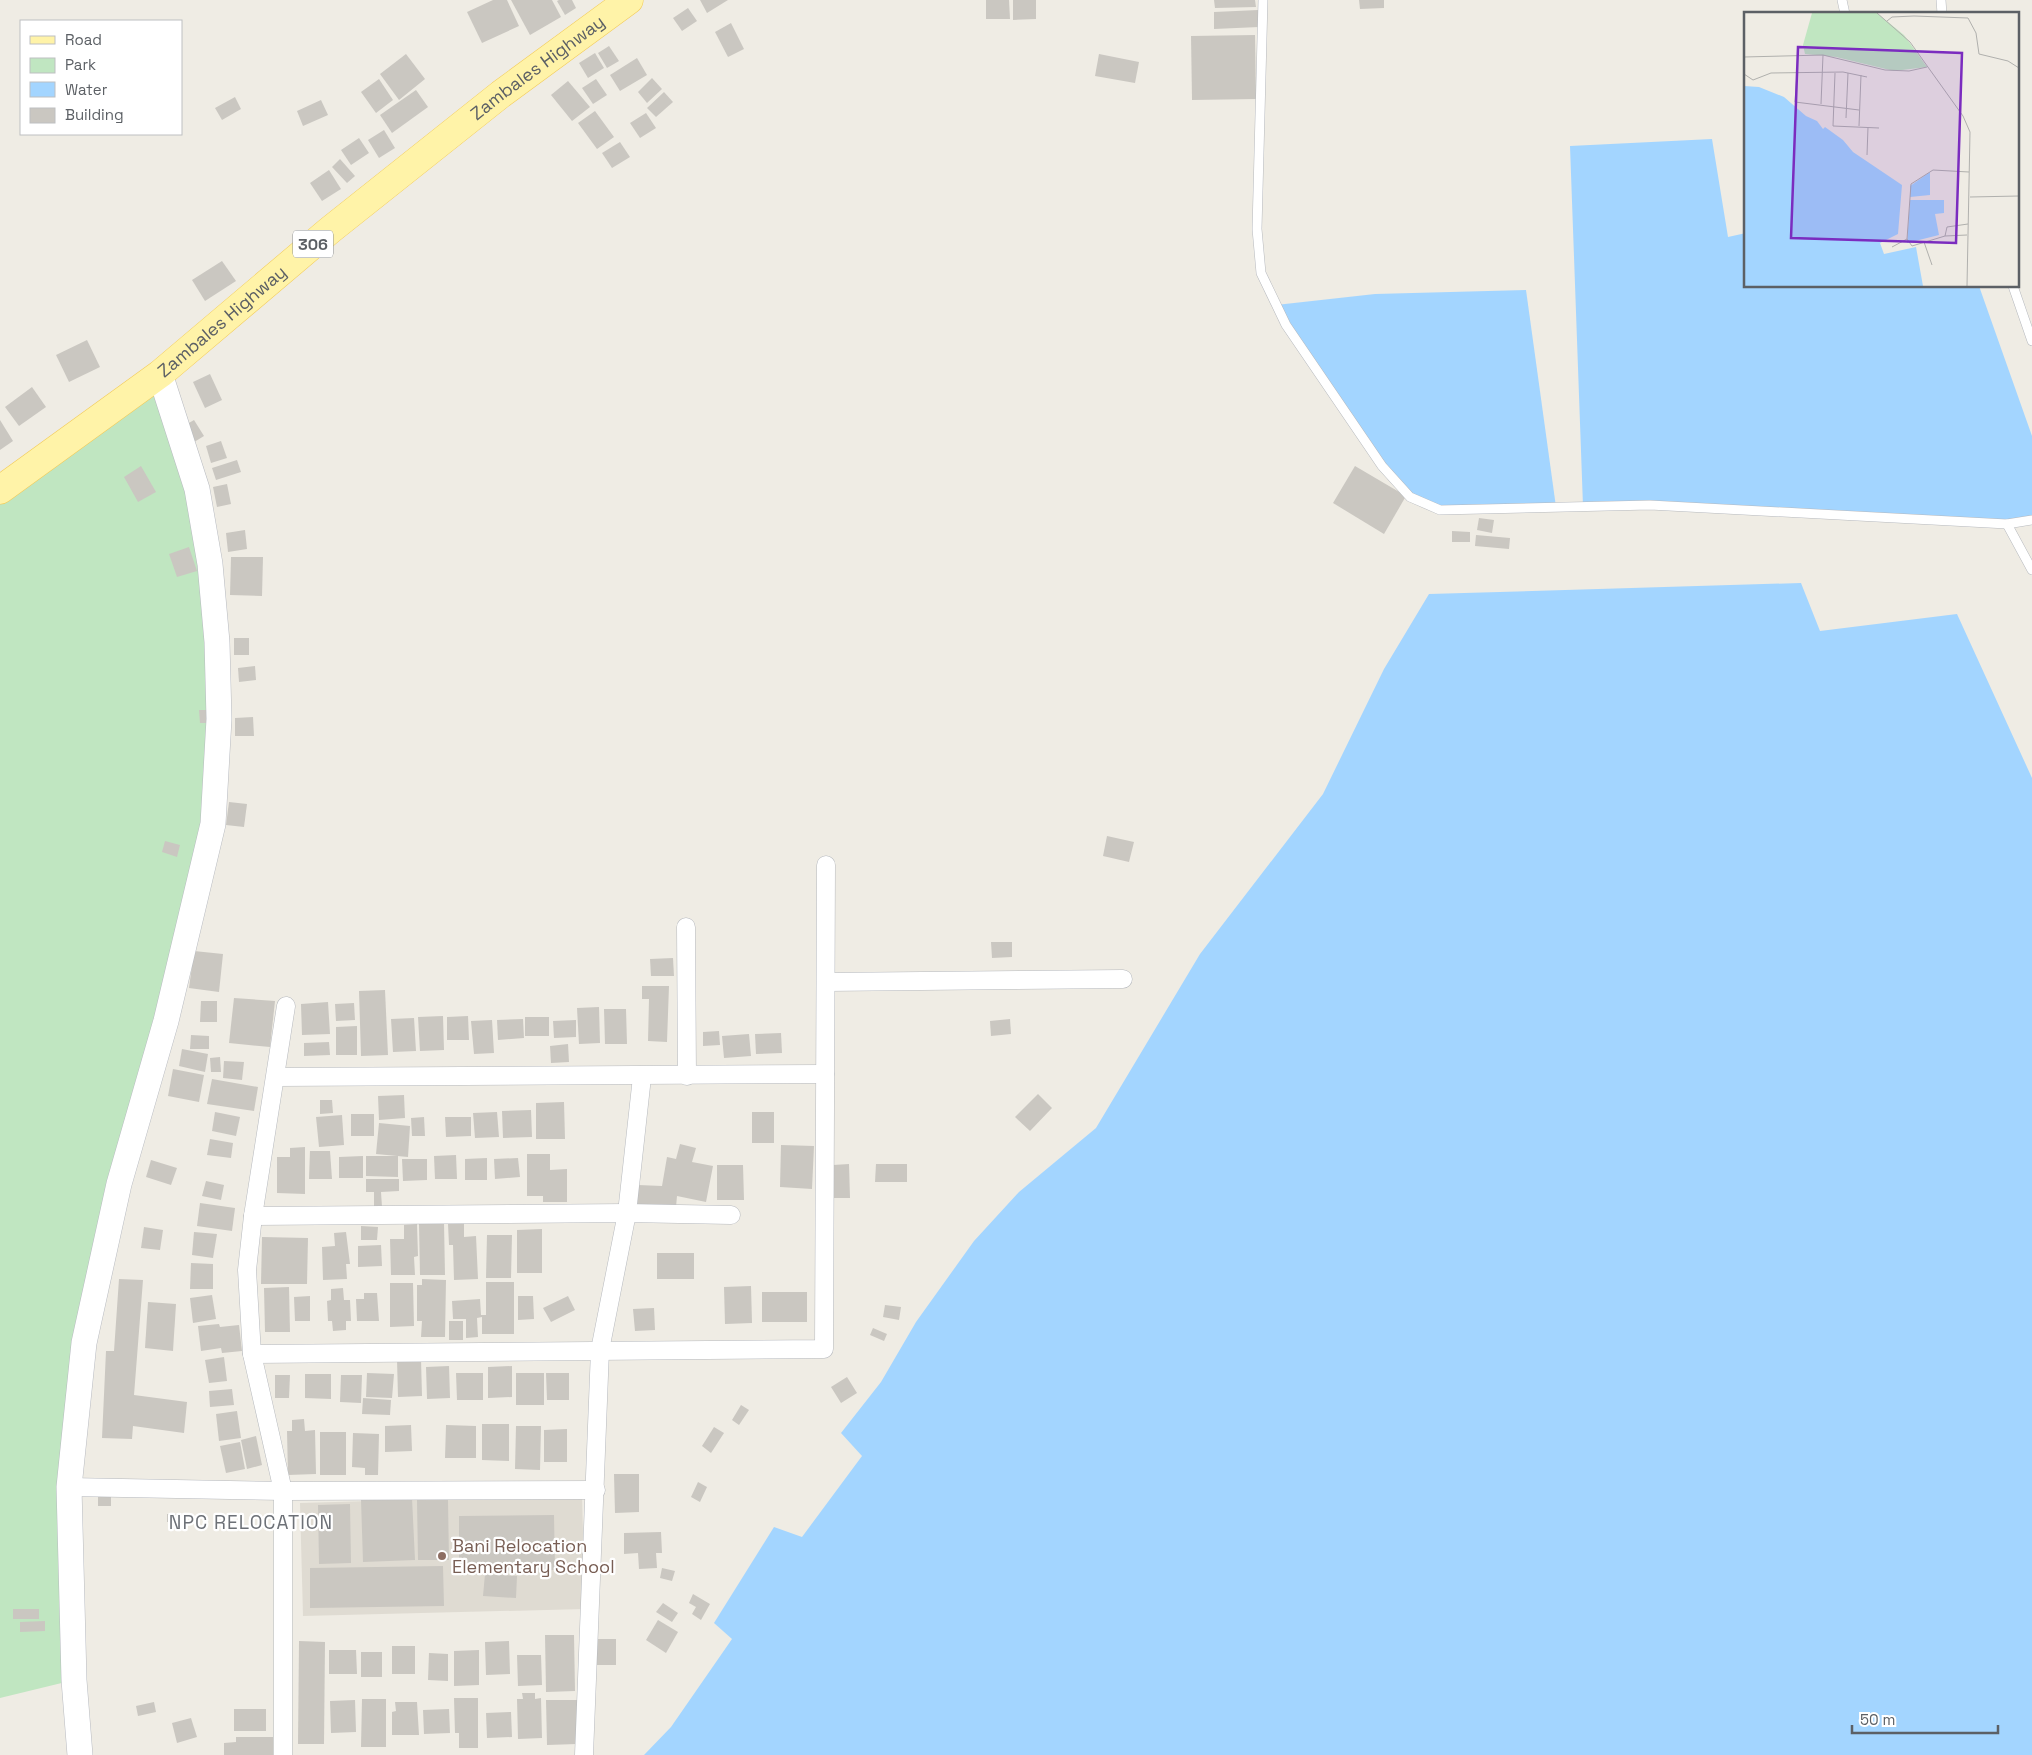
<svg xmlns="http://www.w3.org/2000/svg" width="2032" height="1755" viewBox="0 0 2032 1755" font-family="'Space Grotesk',sans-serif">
<rect width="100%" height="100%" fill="#efece4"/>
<!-- education -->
<path fill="#dfdbd2" d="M582 1495 585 1609 303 1616 300 1503Z"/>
<!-- green -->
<path fill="#c0e6c1" d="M160 374 210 564 213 824 84 1343 74 1680 0 1698V490Z"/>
<!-- water -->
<g fill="#a3d5ff">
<path d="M1712 139 1728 237 1746 233V286H1979L2032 436V520L2007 524 1583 506 1570 146Z"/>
<path d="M1526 290 1556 507 1440 510 1410 497 1382 466 1276 305 1375 294Z"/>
<path d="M1801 583 1820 631 1957 614 2032 778V1755H644L671 1727 732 1639 714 1623 774 1527 802 1537 862 1456 841 1433 881 1382 916 1322 974 1241 1019 1192 1096 1128 1200 954 1323 794 1384 669 1429 594Z"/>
</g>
<!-- building -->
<g fill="#cac7c1">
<path d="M493 0H507L519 26 482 43 467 12Z"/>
<path d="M511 0H552L561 17 530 35Z"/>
<path d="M559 0H572L576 8 565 15 557 1Z"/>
<path d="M700 0H728L707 13Z"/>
<path d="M986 0H1009L1010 19H986Z"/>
<path d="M1013 0H1036V19L1013 20Z"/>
<path d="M1214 0H1255L1256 7 1215 8Z"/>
<path d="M1359 0H1384V8L1360 9Z"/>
<path d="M688 8 697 21 682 31 673 18Z"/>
<path d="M1258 10 1259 27 1214 29V12Z"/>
<path d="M731 23 744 49 728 57 715 32Z"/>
<path d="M1255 35 1256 99 1192 100 1191 36Z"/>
<path d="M609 46 619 61 607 68 598 53Z"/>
<path d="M595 53 604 68 588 78 579 63Z"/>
<path d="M406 54 425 79 399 100 380 74Z"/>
<path d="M1099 54 1139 62 1135 83 1095 76Z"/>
<path d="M637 58 647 75 620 91 610 75Z"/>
<path d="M652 78 662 89 647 103 638 92Z"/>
<path d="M379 79 393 100 376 113 361 92Z"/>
<path d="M596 79 607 95 593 104 582 88Z"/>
<path d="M568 81 590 107 572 121 551 95Z"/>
<path d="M416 90 428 107 392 133 380 115Z"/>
<path d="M664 92 673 102 656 117 647 108Z"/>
<path d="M235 97 241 109 222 120 215 108Z"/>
<path d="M321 100 328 115 303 126 297 111Z"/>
<path d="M595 111 614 137 597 149 578 123Z"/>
<path d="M646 113 656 128 640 138 630 123Z"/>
<path d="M384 130 395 148 379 158 368 140Z"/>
<path d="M359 138 369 153 351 165 341 150Z"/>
<path d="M620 142 630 157 612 168 602 153Z"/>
<path d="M340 159 355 176 347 183 332 167Z"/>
<path d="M329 170 341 189 322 201 310 183Z"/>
<path d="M222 261 236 281 205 301 192 280Z"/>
<path d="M87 340 100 367 69 382 56 355Z"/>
<path d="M210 374 222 400 205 408 193 382Z"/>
<path d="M32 387 46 407 19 426 5 407Z"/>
<path d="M0 420 13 441 0 450Z"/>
<path d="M194 420 204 436 191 444 182 427Z"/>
<path d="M221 441 227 458 211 463 206 446Z"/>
<path d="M237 460 241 472 216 480 212 468Z"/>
<path d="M141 466 156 492 138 502 124 477Z"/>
<path d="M1355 466 1406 496 1384 534 1333 503Z"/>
<path d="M227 484 231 504 217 507 213 487Z"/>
<path d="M1479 518 1494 520 1492 533 1477 530Z"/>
<path d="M245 530 247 549 228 552 226 533Z"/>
<path d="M1452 531 1470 532V542H1452Z"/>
<path d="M1476 535 1510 538 1509 549 1475 546Z"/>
<path d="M189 547 197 571 177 577 169 554Z"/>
<path d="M231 557H263L262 596 230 595Z"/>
<rect x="234" y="638" width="15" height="17"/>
<path d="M255 666 256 680 239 682 238 668Z"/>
<path d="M199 710H209V723H200Z"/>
<path d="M253 717 254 736H235V718Z"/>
<path d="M229 802 247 804 244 827 226 825Z"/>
<path d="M1107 836 1134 842 1129 862 1103 856Z"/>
<path d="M165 841 180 845 177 857 162 852Z"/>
<path d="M991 942H1012V957L992 958Z"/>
<path d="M194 951 223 954 219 992 189 988Z"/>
<path d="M673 958 674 976H651L650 959Z"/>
<path d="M642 986H669L667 1042 648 1041 649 999H642Z"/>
<path d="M385 990 388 1055 361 1056 359 991Z"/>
<path d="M234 998 275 1001 270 1047 229 1043Z"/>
<path d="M201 1001H217V1022H200Z"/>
<path d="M328 1002 330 1034 302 1035 301 1004Z"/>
<path d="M354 1003 355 1020 336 1021 335 1004Z"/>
<path d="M599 1007 600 1043 579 1044 577 1008Z"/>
<path d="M604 1009H626L627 1044H605Z"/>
<path d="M443 1016 444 1050 420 1051 418 1017Z"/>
<path d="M468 1016 469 1040H447V1017Z"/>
<rect x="525" y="1017" width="24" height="19"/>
<path d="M414 1018 416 1051 393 1052 391 1019Z"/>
<path d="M523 1019 524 1038 498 1040 497 1020Z"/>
<path d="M1010 1019 1011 1034 991 1036 990 1021Z"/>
<path d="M492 1020 494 1053 474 1054 471 1021Z"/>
<path d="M576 1020V1037L554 1038 553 1021Z"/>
<path d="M357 1026V1055H336V1027Z"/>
<path d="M719 1031 720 1045 703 1046V1032Z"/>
<path d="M781 1033 782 1053 756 1054 755 1034Z"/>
<path d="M749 1034 751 1056 724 1058 722 1036Z"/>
<path d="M191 1035 209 1036V1049H190Z"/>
<path d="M329 1042 330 1055 304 1056V1043Z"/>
<path d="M568 1044 569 1062 551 1063 550 1046Z"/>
<path d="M182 1049 208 1054 205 1072 179 1066Z"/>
<path d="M220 1057 221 1072H211L210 1058Z"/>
<path d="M224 1061 244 1062 242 1080 223 1078Z"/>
<path d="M173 1069 204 1075 199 1102 168 1096Z"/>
<path d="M212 1079 258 1087 254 1111 207 1104Z"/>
<path d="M1038 1094 1052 1108 1030 1131 1015 1117Z"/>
<path d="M404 1095 405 1118 379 1120 378 1096Z"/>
<path d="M320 1100H332L333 1113 320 1114Z"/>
<path d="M564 1102 565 1139H536V1103Z"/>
<path d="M531 1110 532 1137 503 1138 502 1111Z"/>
<path d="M215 1112 240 1117 236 1136 212 1131Z"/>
<path d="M497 1112 499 1137 475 1138 473 1113Z"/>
<rect x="752" y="1112" width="22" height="31"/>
<rect x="351" y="1114" width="23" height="22"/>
<path d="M342 1115 344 1145 319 1147 316 1117Z"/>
<path d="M424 1117 425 1136H412L411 1118Z"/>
<path d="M445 1117H471V1136L446 1137Z"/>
<path d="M379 1123 410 1126 408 1157 376 1154Z"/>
<path d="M210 1139 233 1143 231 1158 207 1155Z"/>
<path d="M680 1144 696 1148 692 1162 713 1166 706 1202 677 1196 676 1207H637L638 1185 662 1186 667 1157 676 1159Z"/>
<path d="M781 1145 814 1146 812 1189 780 1187Z"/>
<path d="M305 1147V1194L277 1193V1157H290V1148Z"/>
<path d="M310 1151H330L332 1179H309Z"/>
<path d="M527 1154H550V1170L567 1169V1202H543V1196H527Z"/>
<path d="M456 1155 457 1179H435L434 1156Z"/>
<path d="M363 1156V1178H339V1157Z"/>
<path d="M366 1156H398V1177L366 1176Z"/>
<path d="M487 1158V1180H465V1159Z"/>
<path d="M518 1158 520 1177 495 1179 494 1159Z"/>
<path d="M402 1159H427V1180L403 1181Z"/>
<path d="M151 1160 177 1168 171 1185 146 1177Z"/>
<path d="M849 1164 850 1198H834L833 1165Z"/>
<path d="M876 1164H907V1182H875Z"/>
<path d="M717 1165H743L744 1200H717Z"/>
<path d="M366 1179H399V1191L381 1192 382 1207H374V1192H366Z"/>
<path d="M206 1181 224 1185 221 1200 202 1196Z"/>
<path d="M200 1203 235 1208 232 1231 197 1226Z"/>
<path d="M444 1223 445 1275H420L419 1224Z"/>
<path d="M464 1223V1237L476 1236 478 1279 454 1280 453 1245H449L448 1224Z"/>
<path d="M417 1224 418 1256 414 1257 415 1275H391L390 1239H404V1225Z"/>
<path d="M361 1226 378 1227 377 1240H361Z"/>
<path d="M144 1227 163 1230 160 1250 141 1248Z"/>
<path d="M542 1229V1273H517V1230Z"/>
<path d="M194 1232 217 1234 213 1258 192 1255Z"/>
<path d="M346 1232 350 1264H346L347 1279 323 1280 322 1247 335 1246 334 1233Z"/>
<path d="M487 1235H512L511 1278H486Z"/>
<path d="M262 1237 308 1238 307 1284H261Z"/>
<path d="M381 1245 382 1266 358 1267V1246Z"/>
<rect x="657" y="1253" width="37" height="26"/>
<path d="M191 1263 213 1264V1289H190Z"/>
<path d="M119 1279 143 1280 134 1395 187 1402 184 1433 133 1426 132 1439 102 1438 106 1351H114Z"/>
<path d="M422 1279 446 1280 445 1337H421L422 1321H417V1285H422Z"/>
<path d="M486 1282H514V1334H482V1317L477 1318 478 1337 466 1338V1319H453L452 1301 480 1299 481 1315H486Z"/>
<path d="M390 1283H413L414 1326 390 1327Z"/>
<path d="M751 1286 752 1323 725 1324 724 1287Z"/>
<path d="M289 1287 290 1332H265L264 1288Z"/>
<path d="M343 1288 344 1300H350L351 1321H346V1330L333 1331 332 1321H328L327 1301 331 1300V1289Z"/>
<rect x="762" y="1292" width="45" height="30"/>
<path d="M364 1293H377L379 1321H357L356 1299H364Z"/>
<path d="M212 1295 216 1319 193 1323 190 1298Z"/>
<path d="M310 1296V1321H295L294 1297Z"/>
<path d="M518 1296H533L534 1319 518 1320Z"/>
<path d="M568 1296 575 1310 551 1322 543 1308Z"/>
<path d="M148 1302 176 1304 173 1351 145 1348Z"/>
<path d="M885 1305 901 1307 899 1320 883 1317Z"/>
<path d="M654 1308 655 1330 635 1331 633 1309Z"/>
<rect x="449" y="1321" width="14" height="19"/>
<path d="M219 1324 220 1327 239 1325 242 1351 222 1353 221 1348 201 1351 198 1326Z"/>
<path d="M873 1328 887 1334 884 1341 870 1335Z"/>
<path d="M224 1357 227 1381 209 1383 205 1360Z"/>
<path d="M397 1359H421L422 1396 398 1397Z"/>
<path d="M449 1366 450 1398 427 1399 426 1367Z"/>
<path d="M512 1366V1397L488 1398V1367Z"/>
<path d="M367 1373 394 1374 392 1398 366 1397Z"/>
<path d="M456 1373H483V1400H457Z"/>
<rect x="516" y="1373" width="28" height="32"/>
<path d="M546 1373H569V1400H547Z"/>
<path d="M305 1374H331V1399L305 1398Z"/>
<path d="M275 1375H290L289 1398H275Z"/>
<path d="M341 1375H362L361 1403 340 1402Z"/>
<path d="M847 1377 857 1393 841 1403 831 1387Z"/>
<path d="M232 1389 234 1405 210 1407 209 1391Z"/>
<path d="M363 1398 391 1400 390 1415 362 1414Z"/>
<path d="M741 1405 749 1410 739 1425 732 1420Z"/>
<path d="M237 1411 241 1438 219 1441 216 1414Z"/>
<path d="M304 1419 305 1431 315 1430 316 1474 288 1475 287 1431H292V1420Z"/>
<path d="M482 1424H509V1461L482 1460Z"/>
<path d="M411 1425 412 1451 385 1452V1426Z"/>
<path d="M446 1425 476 1426V1458H445Z"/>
<path d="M516 1426H541L540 1470 515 1469Z"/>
<path d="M714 1427 724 1433 711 1453 702 1446Z"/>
<path d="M567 1429V1462H544V1430Z"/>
<rect x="320" y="1432" width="26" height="43"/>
<path d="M353 1433 379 1434 378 1475H365V1468L352 1467Z"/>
<path d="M256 1436 262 1465 247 1469 241 1440Z"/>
<path d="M240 1442 245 1469 226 1473 220 1446Z"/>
<path d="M614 1474H639V1512L615 1513Z"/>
<path d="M698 1482 707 1487 700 1502 691 1497Z"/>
<rect x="98" y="1497" width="13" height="9"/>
<path d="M412 1498 415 1560 363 1562 361 1500Z"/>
<path d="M417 1500H448L449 1560H418Z"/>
<path d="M350 1504 351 1563 319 1564 318 1505Z"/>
<path d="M167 1514H182L183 1529H172V1522H167Z"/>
<path d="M554 1515 555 1570 459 1572V1516Z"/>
<path d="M661 1532 662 1553H656L657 1568 639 1569 638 1553 624 1554V1533Z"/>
<path d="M443 1566 444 1606 310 1608V1568Z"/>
<path d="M662 1568 675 1571 672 1581 660 1578Z"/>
<path d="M485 1574 517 1576 516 1598 483 1596Z"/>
<path d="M693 1594 710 1604 701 1620 692 1614 696 1607 689 1603Z"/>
<path d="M663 1603 678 1613 672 1622 656 1612Z"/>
<rect x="13" y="1609" width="26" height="10"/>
<path d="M658 1620 678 1632 666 1653 646 1640Z"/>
<path d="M45 1621V1631L20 1632V1622Z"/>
<path d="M545 1635H574L575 1691 546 1692Z"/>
<rect x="597" y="1639" width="19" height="26"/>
<path d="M299 1641 325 1642 324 1744H298Z"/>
<path d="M509 1641 510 1674 486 1675 485 1642Z"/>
<rect x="392" y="1646" width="23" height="28"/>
<path d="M329 1650H356L357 1674H329Z"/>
<path d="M479 1650V1685L454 1686V1651Z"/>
<rect x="361" y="1652" width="21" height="25"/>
<path d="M429 1653 448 1654V1681L428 1680Z"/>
<path d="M517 1655H541L542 1685 518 1686Z"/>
<path d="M522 1693H535V1699L541 1698 542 1738 518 1739 517 1699H523Z"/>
<path d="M454 1698H478V1748H459V1733H455Z"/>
<path d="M362 1699H386V1747H361Z"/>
<path d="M355 1700 356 1732 331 1733 330 1701Z"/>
<path d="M546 1700H577V1744L547 1745Z"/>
<path d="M154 1702 156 1712 138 1716 136 1706Z"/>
<path d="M395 1702H417L419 1735H392V1712L396 1711Z"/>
<rect x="234" y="1709" width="32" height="22"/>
<path d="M449 1709 450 1733 424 1734 423 1710Z"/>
<path d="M511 1712 512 1737 487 1738 486 1713Z"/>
<path d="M191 1718 197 1737 177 1743 172 1723Z"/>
<path d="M236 1737H273V1755H224V1743L236 1742Z"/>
</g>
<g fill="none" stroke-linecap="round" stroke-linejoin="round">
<defs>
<g id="lane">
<path d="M1263 0 1257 229 1261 273 1286 325 1382 466 1410 497 1440 510 1650 505 2007 524 2032 520"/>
<path d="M1842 0 1845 14"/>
<path d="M1941 0 1942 14"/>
<path d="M2013 286 2032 341"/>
<path d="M2007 524 2032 570"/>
</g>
<g id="street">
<path d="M686 927 687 1076"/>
<path d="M826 982 1123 979"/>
<path d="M276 1077 825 1074"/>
<path d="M253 1216 627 1213 731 1215"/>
<path d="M252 1354 824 1349 826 865"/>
<path d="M69 1487 283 1491 596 1490"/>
<path d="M283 1755V1491L252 1354 247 1270 253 1216 286 1006"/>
<path d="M584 1755 600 1350 627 1213 642 1077"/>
</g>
<path id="secondary" d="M80 1755 74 1680 69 1487 84 1343 119 1184 166 1021 213 824 219 719 217 642 210 564 197 489 160 374"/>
<g id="primary">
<path id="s1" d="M0 490 160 374 330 230 501 94 629 0"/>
</g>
</defs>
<!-- lane casing -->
<use href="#lane" stroke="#b6b9be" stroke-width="10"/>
<!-- street casing -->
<use href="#street" stroke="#b6b9be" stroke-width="19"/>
<!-- secondary casing -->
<use href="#secondary" stroke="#b7bac0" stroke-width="26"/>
<!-- primary casing -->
<use href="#primary" stroke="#f3cb59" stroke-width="29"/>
<!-- lane -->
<use href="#lane" stroke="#fff" stroke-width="9"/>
<!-- street -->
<use href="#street" stroke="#fff" stroke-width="18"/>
<!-- secondary -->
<use href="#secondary" stroke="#fff" stroke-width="25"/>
<!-- primary -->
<use href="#primary" stroke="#fff3a8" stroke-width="28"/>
</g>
<!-- markers -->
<circle fill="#8d6e63" stroke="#fff" stroke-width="2" cx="442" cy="1556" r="5"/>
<g text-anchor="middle" stroke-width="4.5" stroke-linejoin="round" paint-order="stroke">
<!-- shield labels -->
<rect fill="#fff" stroke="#8d9093" stroke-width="1" x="293" y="230.5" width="40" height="27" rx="4"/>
<g font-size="16" font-weight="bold" fill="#5c6065">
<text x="313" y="250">306</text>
</g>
<!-- street labels -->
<g font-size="18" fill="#5c6065" stroke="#fff">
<text dy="6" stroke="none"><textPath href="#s1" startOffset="684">Zambales Highway</textPath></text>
<text dy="6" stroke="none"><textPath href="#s1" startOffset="279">Zambales Highway</textPath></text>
</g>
<!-- education labels -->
<g font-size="18" fill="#785e54" stroke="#fff" text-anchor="start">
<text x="452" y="1552">Bani Relocation<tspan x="452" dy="21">Elementary School</tspan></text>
</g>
<!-- neighbourhood labels -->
<g font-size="19" letter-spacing="1" fill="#6d7177" stroke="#fff">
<text x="251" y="1529">NPC RELOCATION</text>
</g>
</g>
<!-- overview -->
<g transform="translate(1744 12)">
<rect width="275" height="275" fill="#efece4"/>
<path d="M68 1H133L160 23 183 55 150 59 92 45 61 42 59 33Z" fill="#c0e6c1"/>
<path d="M0 74 15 75 40 85 62 104 73 109 79 117 81 115 99 128 109 140 158 173 154 222 136 231 140 242 172 235 179 274H0ZM186 160V183L166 185V174ZM166 188H200V201L191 202 195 223 163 231Z" fill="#a3d5ff"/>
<path fill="none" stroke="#b0b0ad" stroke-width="1" d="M133 1 166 30 219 104 226 120 223 274M143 9 148 5 170 4 224 6 232 21 235 42 264 49 275 56M0 45 79 43 141 58 165 59 183 55M91 61 89 114 135 116M0 62 9 68 27 61 99 60 123 65M53 62 51 90 115 98M77 92 79 43M102 106 104 61M115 114 117 63M123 143 124 115M226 185 275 184M223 223 201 224 168 234 163 227 167 172 189 158 225 160M201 224 203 215 224 212M180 230 188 253M148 235 163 227"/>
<path fill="#7b2cbf" fill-opacity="0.15" stroke="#7b2cbf" stroke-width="2.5" d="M54 35 218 41 212 231 47 226Z"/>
<rect width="275" height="275" fill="none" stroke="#5c6065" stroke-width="2.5"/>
</g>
<!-- legend -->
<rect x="20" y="20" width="162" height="115" fill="#ffffff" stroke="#bebfc1"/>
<rect x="30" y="36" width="25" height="8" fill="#fff3a8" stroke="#bebfc1"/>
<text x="65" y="45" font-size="15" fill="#5c6065">Road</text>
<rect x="30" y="58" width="25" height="15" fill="#c0e6c1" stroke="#bebfc1"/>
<text x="65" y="70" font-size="15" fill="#5c6065">Park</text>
<rect x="30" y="82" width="25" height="15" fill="#a3d5ff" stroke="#bebfc1"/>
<text x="65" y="95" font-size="15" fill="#5c6065">Water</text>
<rect x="30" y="108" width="25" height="15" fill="#cac7c1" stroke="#bebfc1"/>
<text x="65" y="120" font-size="15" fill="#5c6065">Building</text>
<!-- scale -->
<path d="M1852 1725v8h146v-8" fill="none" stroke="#5c6065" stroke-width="2.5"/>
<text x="1860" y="1725" font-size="15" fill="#5c6065" stroke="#ffffff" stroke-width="4" paint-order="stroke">50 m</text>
</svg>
